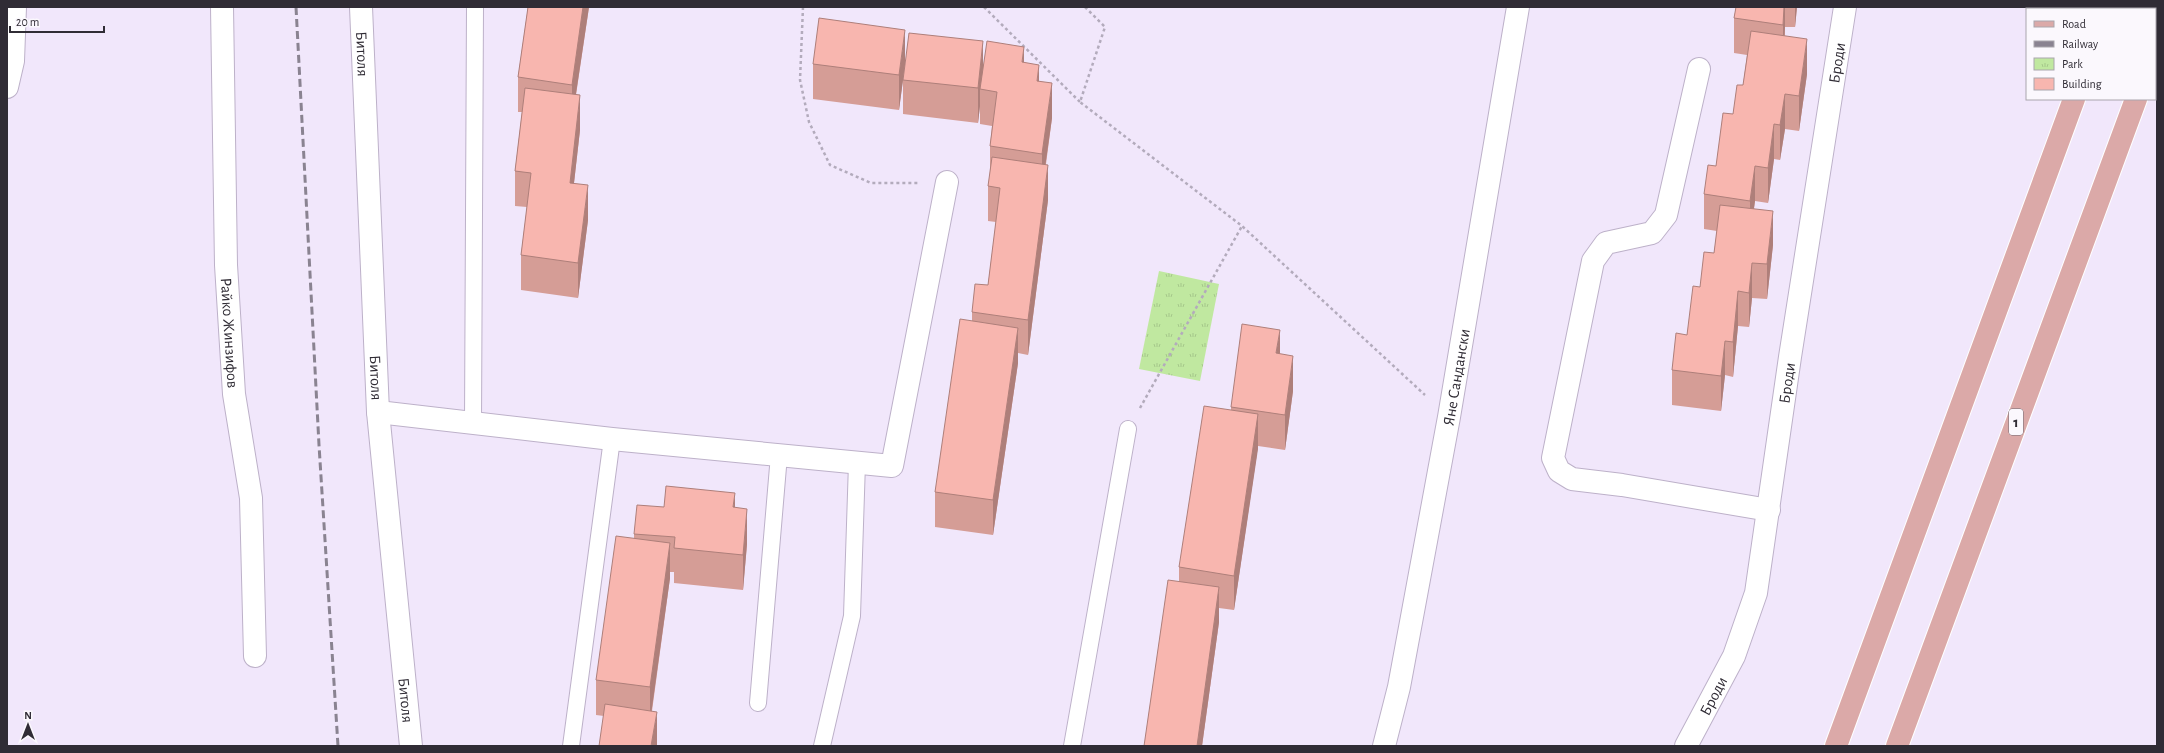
<svg xmlns="http://www.w3.org/2000/svg" width="2164" height="753" viewBox="0 0 2164 753" font-family="'Alegreya Sans',sans-serif">
<defs>
<pattern id="park-tufts" width="24" height="20" patternUnits="userSpaceOnUse"><rect width="24" height="20" fill="#c0e8a0"/><path d="M3 7l-1-3M5 7V3M7 7l1-3M15 17l-1-3M17 17v-4M19 17l1-3" fill="none" stroke="#a5c78a"/></pattern>
</defs>
<rect width="100%" height="100%" fill="#f1e7fb"/>
<!-- park -->
<path fill="url(#park-tufts)" d="M1159 271 1219 284 1200 381 1139 369Z"/>
<g fill="none" stroke-linecap="round" stroke-linejoin="round">
<defs>
<g id="service">
<path d="M473 422 475 7"/>
<path d="M758 703 779 455"/>
<path d="M571 746 612 439"/>
<path d="M822 746 852 616 857 463"/>
<path d="M1072 746 1128 429"/>
</g>
<g id="minor">
<path id="s1" d="M222 7 226 265 234 394 251 498 255 656"/>
<path d="M1699 69 1666 215 1652 233 1606 243 1593 261 1553 458 1559 471 1572 479 1622 485 1769 510"/>
<path d="M7 87 13 61 15 7"/>
<path d="M378 412 612 439 892 466 947 182"/>
<path id="s2" d="M1686 746 1734 656 1756 593 1790 357 1845 7"/>
</g>
<g id="tertiary">
<path id="s3" d="M361 7 378 412 411 746"/>
<path id="s4" d="M1384 746 1399 687 1449 417 1518 7"/>
</g>
<g id="primary">
<path d="M2107 9 2108 7"/>
<path d="M2155 48 2157 43"/>
<path d="M1836 746 2074 99"/>
<path d="M1897 746 2136 99"/>
</g>
</defs>
<!-- service casing -->
<use href="#service" stroke="#bdb1c9" stroke-width="18"/>
<!-- minor casing -->
<use href="#minor" stroke="#bdb1c9" stroke-width="24"/>
<!-- tertiary casing -->
<use href="#tertiary" stroke="#bdb1c9" stroke-width="24"/>
<!-- primary casing -->
<use href="#primary" stroke="#fff" stroke-width="24"/>
<!-- path -->
<g stroke="#b3abbc" stroke-width="2.5" stroke-dasharray="3 3" stroke-linecap="butt">
<path d="M803 7 800 80 809 122 830 165 871 183H920"/>
<path d="M984 7 1080 102"/>
<path d="M1085 7 1105 27 1080 102 1242 226 1425 395"/>
<path d="M1140 408 1242 226"/>
</g>
<!-- service -->
<use href="#service" stroke="#fff" stroke-width="16"/>
<!-- minor -->
<use href="#minor" stroke="#fff" stroke-width="22"/>
<!-- tertiary -->
<use href="#tertiary" stroke="#fff" stroke-width="22"/>
<!-- primary -->
<use href="#primary" stroke="#dba9a8" stroke-width="22"/>
<!-- rail -->
<path stroke="#8a8391" stroke-width="3" stroke-dasharray="8 4" stroke-linecap="butt" d="M296 7 319 445 338 746"/>
</g>
<!-- wall -->
<g fill="#d59d96">
<path d="M528 7H589L576 95 580 130 574 183 588 220 578 298 521 290V255L527 207 515 206V171L522 112H518V77Z"/>
<path d="M1736 7H1797L1795 27H1785V36L1807 74 1799 131 1785 129 1780 160 1774 159 1768 203 1755 201 1754 208 1773 245 1767 299 1752 298 1749 327 1738 326 1733 377 1725 375 1721 411 1672 405V370L1687 335 1700 287 1714 253 1717 231 1704 229V194L1716 166 1743 85 1747 55 1734 53V18Z"/>
<path d="M1024 63 1039 81 1052 118 1046 164 1048 200 1028 355 1018 353V363L993 535 935 527V492L972 321V312L988 285 996 222 988 221V186L990 176V146L992 126 980 124V106L978 123 903 114V80L983 65Z"/>
<path d="M813 64 905 65 899 110 813 99Z"/>
<path d="M1280 354 1293 391 1285 450 1258 446 1234 610 1219 608V622L1202 746H1144L1179 581V567L1231 410V407Z"/>
<path d="M664 507H735L747 544 743 590 674 583V572H670V578L652 711 657 746 604 716 596 715V680L634 538V534Z"/>
</g>
<!-- shaded-wall -->
<g fill="#ae7f7a">
<path d="M583 7H589L572 120V85Z"/>
<path d="M1784 7H1785V27L1783 60V25Z"/>
<path d="M1795 7H1797L1795 27Z"/>
<path d="M905 30V65L899 110V75Z"/>
<path d="M1807 39V74L1799 131V96Z"/>
<path d="M983 41V76L980 89V106L978 123V88Z"/>
<path d="M1024 47V82L1022 62Z"/>
<path d="M1039 65V100L1037 81Z"/>
<path d="M1052 83V118L1042 189V154Z"/>
<path d="M1785 94V129L1780 160V125Z"/>
<path d="M580 95V130L570 218V183Z"/>
<path d="M1774 124V159L1768 203V168Z"/>
<path d="M1048 165V200L1028 355V320Z"/>
<path d="M1755 166V201L1750 236V201Z"/>
<path d="M588 185V220L578 298V263Z"/>
<path d="M1773 211V245L1767 299V264Z"/>
<path d="M1752 263V298L1749 327V293Z"/>
<path d="M1738 291V326L1733 377V342Z"/>
<path d="M1018 328V363L993 535V500Z"/>
<path d="M1280 330V365L1276 353Z"/>
<path d="M1725 341V375L1721 411V376Z"/>
<path d="M1293 356V391L1285 450V415Z"/>
<path d="M1258 414V449L1234 610V576Z"/>
<path d="M735 493V527L733 507Z"/>
<path d="M747 509V544L743 590V555Z"/>
<path d="M670 543V578L650 722V687Z"/>
<path d="M1219 587V622L1202 746H1197Z"/>
<path d="M657 712V746H651Z"/>
</g>
<!-- building -->
<g fill="#f8b6af" stroke="#ae7f7a">
<path d="M528 7H583L572 85 518 77Z"/>
<path d="M1736 7H1784L1783 25 1734 18Z"/>
<path d="M819 18 905 30 899 75 813 64Z"/>
<path d="M1751 31 1807 39 1799 96 1785 94 1780 125 1774 124 1768 168 1755 166 1750 201 1704 194 1708 165 1716 166 1723 113 1733 114 1737 85H1743Z"/>
<path d="M909 33 983 41 978 88 903 80Z"/>
<path d="M987 41 1024 47 1022 62 1039 65 1037 81 1052 83 1042 154 990 146 997 92 980 89Z"/>
<path d="M525 88 580 95 570 183 588 185 578 263 521 255 531 173 515 171Z"/>
<path d="M992 157 1048 165 1028 320 972 312 975 284 988 285 1000 188 988 186Z"/>
<path d="M1720 205 1773 211 1767 264 1752 263 1749 293 1738 291 1733 342 1725 341 1721 376 1672 370 1676 333 1687 335 1693 286 1700 287 1704 252 1714 253Z"/>
<path d="M960 319 1018 328 993 500 935 492Z"/>
<path d="M1242 324 1280 330 1276 353 1293 356 1285 415 1231 407Z"/>
<path d="M1204 406 1258 414 1234 576 1179 567Z"/>
<path d="M666 486 735 493 733 507 747 509 743 555 674 548 675 537 634 534 637 505 664 507Z"/>
<path d="M616 536 670 543 650 687 596 680Z"/>
<path d="M1168 580 1219 587 1197 746H1144Z"/>
<path d="M605 704 657 712 651 746H599Z"/>
</g>
<g text-anchor="middle" stroke-width="4" stroke-linejoin="round" paint-order="stroke">
<!-- shield labels -->
<rect fill="#fbf8fd" stroke="#6d6971" stroke-width="1" x="2009" y="409" width="14" height="26" rx="3"/>
<g font-size="15" font-weight="bold" fill="#302c35">
<text x="2016" y="427">1</text>
</g>
<!-- street labels -->
<g font-size="16" fill="#302c35" stroke="#fbf8fd">
<text dy="6" stroke="none"><textPath href="#s3" startOffset="47">Битоля</textPath></text>
<text dy="6" stroke="none"><textPath href="#s2" startOffset="705">Броди</textPath></text>
<text dy="6" stroke="none"><textPath href="#s1" startOffset="326">Райко Жинзифов</textPath></text>
<text dy="6" stroke="none"><textPath href="#s3" startOffset="371">Битоля</textPath></text>
<text dy="6" stroke="none"><textPath href="#s4" startOffset="376">Яне Сандански</textPath></text>
<text dy="6" stroke="none"><textPath href="#s2" startOffset="381">Броди</textPath></text>
<text dy="6" stroke="none"><textPath href="#s2" startOffset="57">Броди</textPath></text>
<text dy="6" stroke="none"><textPath href="#s3" startOffset="695">Битоля</textPath></text>
</g>
</g>
<!-- border -->
<rect width="2164" height="753" fill="none" stroke="#302c35" stroke-width="16"/>
<!-- legend -->
<rect x="2026" y="8" width="130" height="92" fill="#fbf8fd" stroke="#aaa6ad"/>
<rect x="2034" y="21" width="20" height="6" fill="#dba9a8" stroke="#aaa6ad"/>
<text x="2062" y="28" font-size="12" fill="#302c35">Road</text>
<rect x="2034" y="41" width="20" height="6" fill="#8a8391" stroke="#aaa6ad"/>
<text x="2062" y="48" font-size="12" fill="#302c35">Railway</text>
<rect x="2034" y="58" width="20" height="12" fill="url(#park-tufts)" stroke="#aaa6ad"/>
<text x="2062" y="68" font-size="12" fill="#302c35">Park</text>
<rect x="2034" y="78" width="20" height="12" fill="#f8b6af" stroke="#aaa6ad"/>
<text x="2062" y="88" font-size="12" fill="#302c35">Building</text>
<!-- north arrow -->
<g transform="translate(28 725)" stroke="#fbf8fd" stroke-width="3" paint-order="stroke">
<path d="M0-3L7 15L0 10L-7 15Z" fill="#302c35"/>
<text y="-6" font-size="11" font-weight="bold" text-anchor="middle" fill="#302c35">N</text>
</g>
<!-- scale -->
<path d="M10 26v6h94v-6" fill="none" stroke="#302c35" stroke-width="2"/>
<text x="16" y="26" font-size="12" fill="#302c35" stroke="#fbf8fd" stroke-width="3" paint-order="stroke">20 m</text>
</svg>
